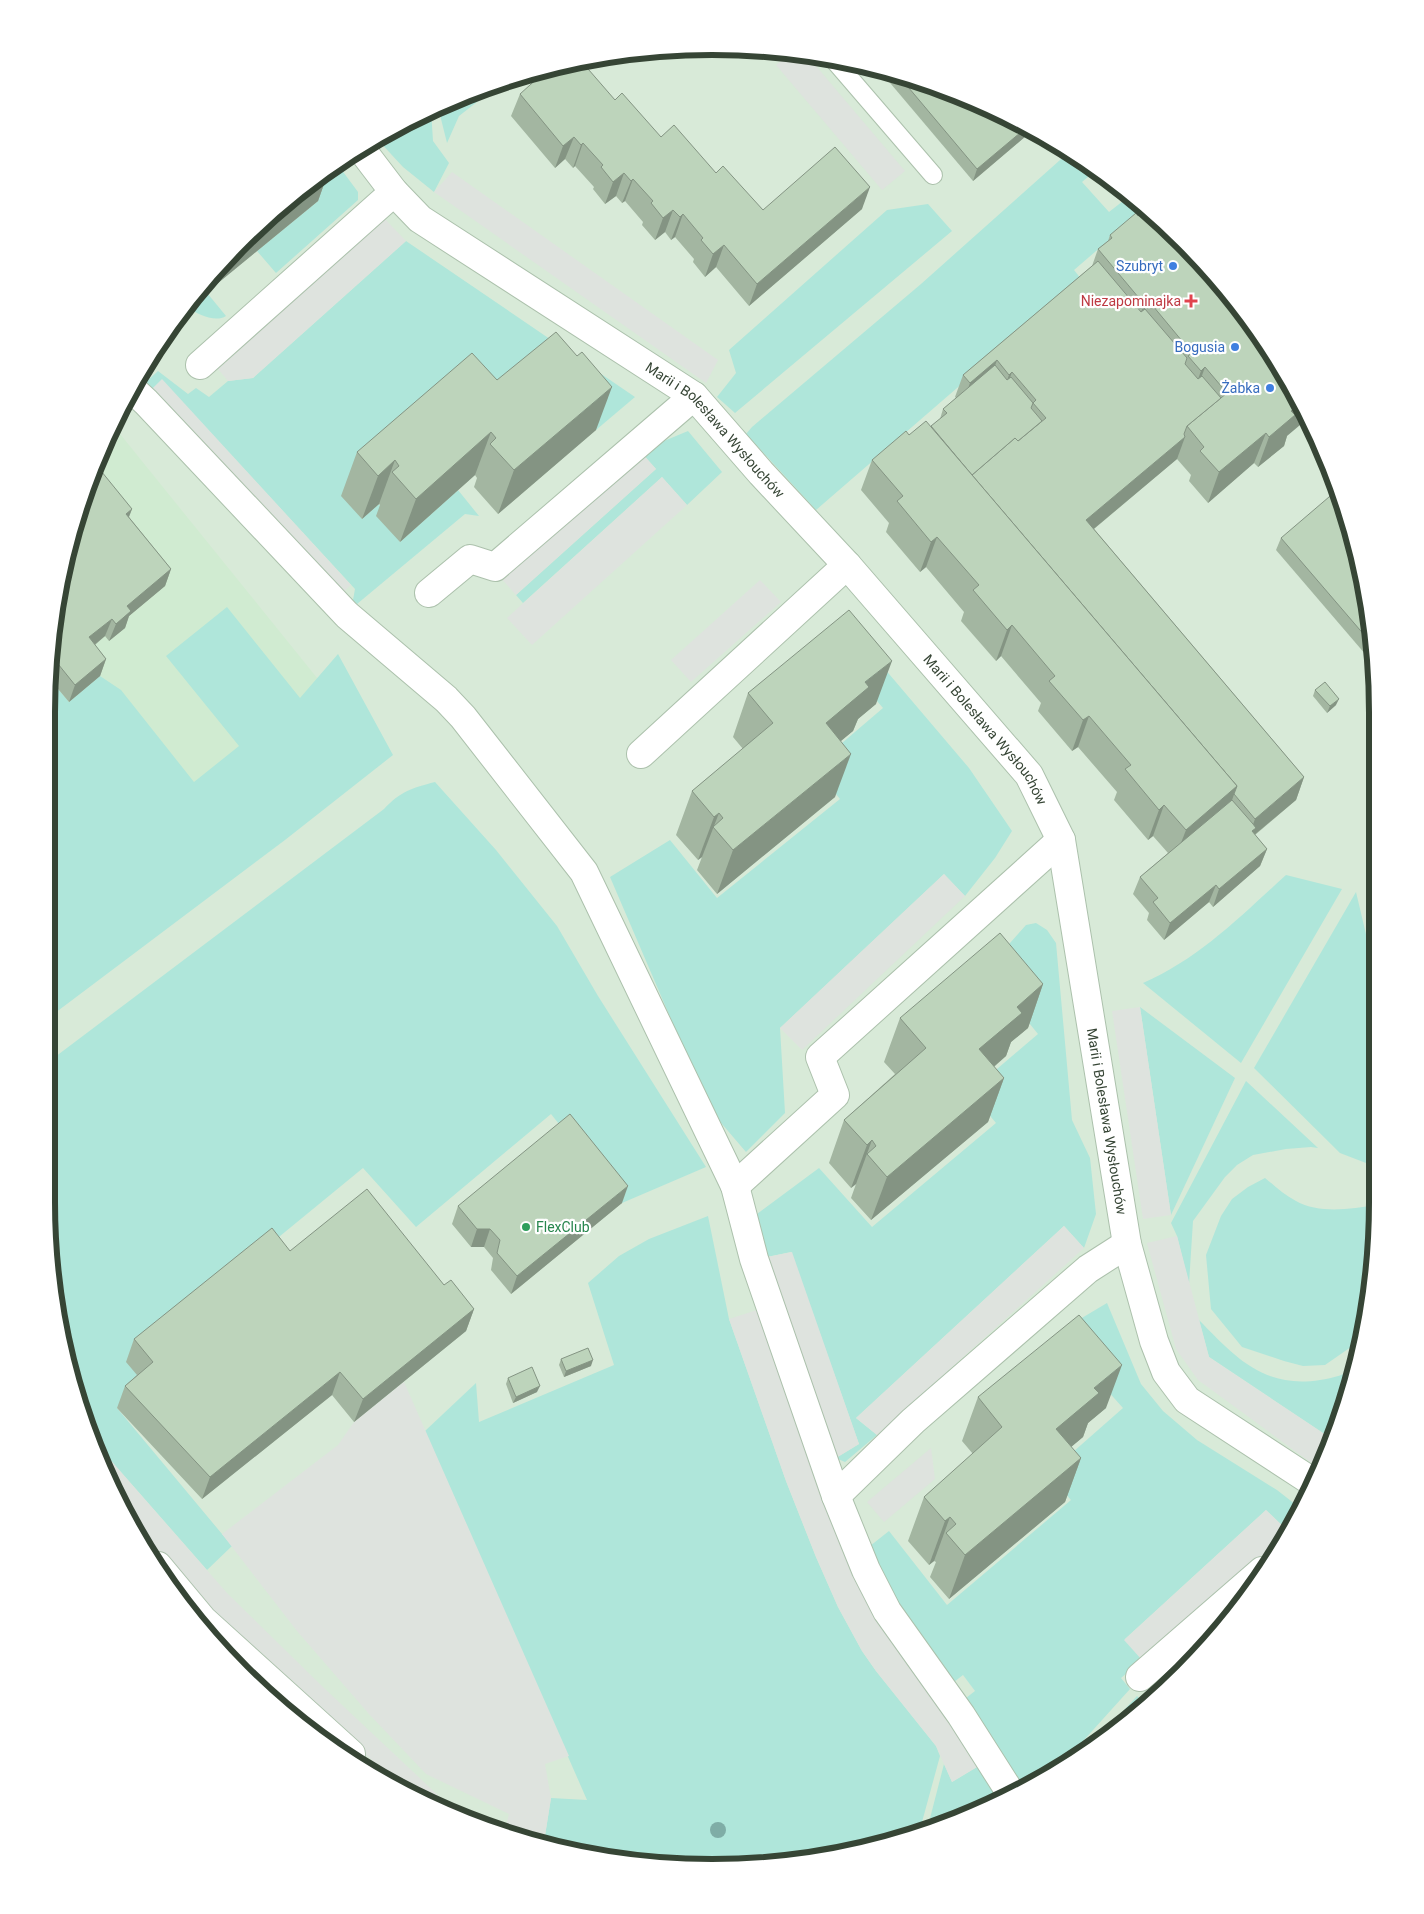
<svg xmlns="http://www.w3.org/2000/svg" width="1424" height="1914" viewBox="0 0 1424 1914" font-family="Roboto,sans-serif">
<rect width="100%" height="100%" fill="#e6f2e6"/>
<!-- residential -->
<path fill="#d8ead8" d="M669 48 799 52 926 82 1045 136 1151 212 1240 307 1327 457 1372 625 1376 1246 1355 1375 1289 1535 1212 1641 1117 1730 966 1817 884 1845 756 1866 582 1855 417 1799 273 1702 211 1641 136 1535 69 1375 46 1202 48 669 69 540 115 418 159 342 241 241 307 184 418 115 540 69Z"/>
<!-- education -->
<path fill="#d0ebd1" d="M112 424 330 694 47 925 48 669 69 540Z"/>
<!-- green -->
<g fill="#afe6da">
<path d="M500 84 459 116 447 143 438 107Z"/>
<path d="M431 110 433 141 449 163 434 192 403 167 378 140 418 115Z"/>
<path d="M1069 152 1095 171 1082 182 1109 212 1123 201 1146 208 1074 270 1082 280 816 510 746 434 752 427 921 284Z"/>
<path d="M338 165 358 192V200L276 273 257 251 318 201 305 185Z"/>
<path d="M928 204 952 231 735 413 717 397 736 373 729 350 887 210Z"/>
<path d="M406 241 635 397 596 430 567 395 457 397 362 519 379 504 400 542 458 490 479 516 465 514 357 604 353 600 355 589 162 380 152 389 146 382 158 371 188 394 196 388 209 397 228 381 253 378Z"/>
<path d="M203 288 226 316C215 323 197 314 187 307Z"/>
<path d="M688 431 722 472 687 505 662 477 523 603 516 595 656 469 640 451Z"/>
<path d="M227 607 300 698 338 654 393 755 285 840 47 1019 48 677 69 702 100 676 121 690 194 782 239 746 166 656Z"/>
<path d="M844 621 969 768 1012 831 995 858 965 896 944 874 780 1028 785 1113 746 1152 710 1110 610 877 670 840 717 898 840 799 814 767 883 708 823 638Z"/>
<path d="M435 782 496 850 557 926 598 996 706 1167 622 1203 551 1114 416 1227 363 1168 263 1250 145 1384 117 1408 232 1546 207 1570 99 1447 69 1375 46 1202 47 1063 384 809C401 791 412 788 435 782Z"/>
<path d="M1286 875 1342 889 1241 1063 1143 983C1199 959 1242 915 1286 875Z"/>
<path d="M1356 892 1374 968 1376 1171 1366 1163 1340 1153 1254 1068Z"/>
<path d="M1036 923 1047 930 1056 943 1072 1120 1090 1158 1096 1214 1084 1248 1064 1226 856 1418 877 1435 845 1462 836 1458 859 1444 791 1252 767 1257 757 1214 819 1168 872 1227 996 1123 970 1092 1038 1034 986 970 1026 925Z"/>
<path d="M1140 1007 1235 1078 1171 1215Z"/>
<path d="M1246 1081 1318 1148 1311 1147 1286 1149 1253 1155 1237 1165 1225 1177 1193 1221 1189 1284 1177 1236 1171 1223Z"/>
<path d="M1265 1178C1275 1186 1284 1195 1296 1201 1319 1214 1351 1209 1376 1205V1246L1361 1340 1325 1365 1303 1366 1284 1361 1242 1347 1211 1309 1206 1255 1221 1216 1232 1199 1248 1187Z"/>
<path d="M708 1216 729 1319 786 1481 816 1557 838 1607 862 1651 876 1671 936 1746 940 1756 919 1833 884 1845 756 1866 582 1855 544 1842 551 1798 587 1800 425 1431 476 1383 479 1422 614 1365 588 1283 619 1256 649 1239Z"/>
<path d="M1107 1303 1141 1384 1163 1411 1197 1440 1277 1490 1300 1508 1290 1533 1266 1510 1125 1639 1142 1660 1121 1678 1130 1689 1066 1760 1021 1786 966 1698 975 1691 963 1675 954 1682 921 1638 890 1590 870 1546 889 1531 947 1605 1071 1500 1048 1474 1123 1408 1071 1350 1065 1328Z"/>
<path d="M1199 1320C1235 1357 1264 1389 1320 1380 1333 1378 1346 1375 1356 1367L1355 1375 1329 1437 1209 1357Z"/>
<path d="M1137 1696 1145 1704 1117 1730 1092 1745Z"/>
<path d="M944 1764 952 1782 977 1767 999 1798 967 1817 927 1830Z"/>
</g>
<!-- parking -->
<g fill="#dee3de">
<path d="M792 52 805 53 905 171 882 190 776 65Z"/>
<path d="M452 172 718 360 706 383 434 192Z"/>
<path d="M385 219 406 241 253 378 228 381 218 369Z"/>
<path d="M162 379 351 585 341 594 152 389Z"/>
<path d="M640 451 656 469 516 595 501 578Z"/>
<path d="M662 477 687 505 532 645 507 618Z"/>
<path d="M760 580 781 602 691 682 671 660Z"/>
<path d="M944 874 965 896 802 1050 780 1028Z"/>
<path d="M1140 1007 1171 1215 1143 1219 1112 1011Z"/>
<path d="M1064 1226 1084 1248 877 1435 856 1418Z"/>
<path d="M1177 1236 1209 1357 1329 1437 1317 1467 1198 1380 1176 1349 1147 1243Z"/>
<path d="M792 1252 859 1444 836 1458 767 1257Z"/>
<path d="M757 1310 813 1473 843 1548 977 1767 952 1782 936 1746 876 1671 862 1651 838 1607 816 1557 786 1481 729 1319Z"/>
<path d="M404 1382 569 1756 545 1764 551 1798 544 1842 505 1829 509 1814 426 1774 369 1714 297 1631 222 1534 338 1445 354 1422Z"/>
<path d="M99 1447 227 1593 324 1688 442 1799 472 1814V1818L417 1799 402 1788 245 1644 170 1566 126 1513Z"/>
<path d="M931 1448 935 1479 884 1522 867 1502Z"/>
<path d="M1266 1510 1289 1532 1142 1660 1124 1640Z"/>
</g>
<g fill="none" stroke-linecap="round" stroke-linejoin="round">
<defs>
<path id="lane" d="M834 60 933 175"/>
<g id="street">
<path id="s1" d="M362 150 394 192 420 219 694 396 761 473 847 565 1029 775 1061 840 1127 1244 1154 1341 1166 1372 1187 1400 1311 1481"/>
<path d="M200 365 394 192"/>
<path d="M132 389 146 402 347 615 446 699 463 717 584 872 735 1186 754 1259 836 1496 866 1570 887 1611 961 1715 1010 1792"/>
<path d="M429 593 470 559 495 567 694 396"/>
<path d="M641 754 847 565"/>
<path d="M735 1186 835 1095 820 1057 1061 840"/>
<path d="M836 1496 913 1421 1088 1269 1127 1244"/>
<path d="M158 1566 203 1620 351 1754"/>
<path d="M1140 1677 1262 1571"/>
</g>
</defs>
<!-- lane casing -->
<use href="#lane" stroke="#acc1ac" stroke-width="20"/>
<!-- street casing -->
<use href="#street" stroke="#acc1ac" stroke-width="30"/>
<!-- lane -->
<use href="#lane" stroke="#fff" stroke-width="18"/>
<!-- street -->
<use href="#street" stroke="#fff" stroke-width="28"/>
</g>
<!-- trees -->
<circle fill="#7fada6" cx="718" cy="1830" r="8"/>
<!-- wall -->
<g fill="#a3b6a1">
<path d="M880 71 926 82 1033 130 973 181Z"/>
<path d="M520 94 615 100 661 137 716 173 763 210 862 209 749 306 716 267 705 277 693 262 694 259 675 237 671 240 665 232 655 240 642 225 643 222 625 201 622 203 616 196 605 204 593 189 594 187 575 166 573 168 565 159 555 168 511 116Z"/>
<path d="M329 170 318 201 218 283 212 276 241 241Z"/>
<path d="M1110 235 1287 436 1284 446 1258 467 1254 463 1208 503 1189 481 1191 475 1177 459 1094 529 1304 777 1296 800 1255 835 1267 849 1260 866 1213 907 1209 902 1164 940 1147 920 1149 913 1133 894 1140 877 1168 853 1153 836 1148 840 1114 800 1117 792 1078 747 1072 751 1038 711 1041 703 1001 656 996 661 961 621 964 612 926 567 920 572 886 532 889 523 861 490 872 460 909 435 931 426 940 419 943 409 956 398 955 397 963 375 1092 266 1098 249 1108 241Z"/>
<path d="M497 380 596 430 498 514 474 487 477 478 475 475 400 542 376 516 380 505 379 504 362 519 341 496 357 452Z"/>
<path d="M132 509 129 517 171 569 165 586 129 616 125 628 109 641 105 636 95 645 106 659 100 676 69 702 48 677V669L69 540Z"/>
<path d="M1281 538 1372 625V662L1276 550Z"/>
<path d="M1315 690 1336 705 1327 713 1313 696Z"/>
<path d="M748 693 876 704 858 719 853 731 840 741 835 797 717 894 697 870 702 857 698 860 676 835 692 791 743 749 733 737Z"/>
<path d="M1043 984 1028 1028 1011 1042 1006 1056 994 1067 1004 1078 988 1122 871 1220 851 1198 856 1184 851 1188 829 1163 844 1120 895 1074 884 1062 900 1018Z"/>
<path d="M622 1203 511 1294 491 1270 493 1258 484 1247H471L452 1224 458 1206Z"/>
<path d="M290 1251 444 1285 474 1309 466 1331 354 1422 332 1395 202 1499 117 1408 125 1386 137 1375 126 1362 134 1339Z"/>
<path d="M561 1359 591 1366 564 1377 559 1365Z"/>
<path d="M508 1378 537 1392 513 1403 506 1384Z"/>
<path d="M978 1397 1106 1408 1088 1423 1083 1437 1071 1447 1081 1458 1065 1502 949 1599 930 1577 936 1562 934 1561 929 1565 908 1541 924 1497 973 1454 962 1441Z"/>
</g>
<!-- shaded-wall -->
<g fill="#849483">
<path d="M1027 127 1033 130 973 181 977 169Z"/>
<path d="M574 137 565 159 555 168 563 146Z"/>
<path d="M583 143 575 166 573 168 581 145Z"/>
<path d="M329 170 318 201 218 283 227 259 238 245Z"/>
<path d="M624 173 616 196 605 204 613 182Z"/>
<path d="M633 179 625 201 622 203 631 181Z"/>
<path d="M870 187 862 209 749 306 757 284Z"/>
<path d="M673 210 665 232 655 240 663 218Z"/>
<path d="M683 214 675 237 671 240 680 217Z"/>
<path d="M724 245 716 267 705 277 713 254Z"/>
<path d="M1148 300 1137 331 1133 334 1144 304Z"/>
<path d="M997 360 989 383 962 405 970 383Z"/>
<path d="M1205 367 1194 398 1190 401 1201 371Z"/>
<path d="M1012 372 1004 394 1001 397 1009 375Z"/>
<path d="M612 387 596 430 498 514 514 470Z"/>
<path d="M1298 406 1306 420 1287 436 1284 446 1258 467 1269 437 1291 411Z"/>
<path d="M491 432 475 475 400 542 416 499Z"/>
<path d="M1266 433 1254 463 1208 503 1219 472Z"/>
<path d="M1185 437 1177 459 1078 542 1086 520Z"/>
<path d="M395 460 379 504 362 519 378 476Z"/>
<path d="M132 509 125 526 126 514Z"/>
<path d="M937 537 926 567 920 572 931 542Z"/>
<path d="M171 569 165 586 129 616 125 628 109 641 116 624 127 606Z"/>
<path d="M112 619 105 636 83 654 89 637Z"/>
<path d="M1012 625 1001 656 996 661 1007 630Z"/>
<path d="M106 659 100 676 69 702 75 685Z"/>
<path d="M892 661 876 704 858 719 853 731 810 767 826 723 865 682Z"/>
<path d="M1339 699 1336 705 1327 713 1330 706Z"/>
<path d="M1089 716 1078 747 1072 751 1083 720Z"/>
<path d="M851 754 835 797 717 894 733 850Z"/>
<path d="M1304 777 1296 800 1247 841 1255 819Z"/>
<path d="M1237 786 1226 817 1174 861 1186 830Z"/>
<path d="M1164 805 1153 836 1148 840 1159 810Z"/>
<path d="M719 813 702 857 698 860 714 817Z"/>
<path d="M1267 849 1260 866 1213 907 1219 889Z"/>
<path d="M1216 885 1209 902 1164 940 1170 923Z"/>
<path d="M1043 984 1028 1028 1011 1042 1006 1056 963 1093 979 1049 1017 1007Z"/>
<path d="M1004 1078 988 1122 871 1220 887 1177Z"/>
<path d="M872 1140 856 1184 851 1188 867 1145Z"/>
<path d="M628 1186 622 1203 511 1294 517 1276Z"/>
<path d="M477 1229H490L484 1247H471Z"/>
<path d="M474 1309 466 1331 354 1422 363 1399Z"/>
<path d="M593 1360 591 1366 564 1377 566 1371Z"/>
<path d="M1122 1365 1106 1408 1088 1423 1083 1437 1040 1473 1056 1429 1094 1388Z"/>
<path d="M340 1372 332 1395 202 1499 210 1477Z"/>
<path d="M540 1386 537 1392 513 1403 516 1397Z"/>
<path d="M1081 1458 1065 1502 949 1599 965 1555Z"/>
<path d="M950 1517 934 1561 929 1565 945 1521Z"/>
</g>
<!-- building -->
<g fill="#bdd4bb" stroke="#849483">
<path d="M582 62 615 100 622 93 661 137 674 125 716 173 723 166 763 210 835 147 870 187 757 284 724 245 713 254 701 240 703 238 683 214 680 217 673 210 663 218 651 203 653 201 633 179 631 181 624 173 613 182 601 167 603 165 583 143 581 145 574 137 563 146 520 94 550 67Z"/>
<path d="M898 75 926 82 1027 127 977 169Z"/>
<path d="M329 170 238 245 241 241 307 184Z"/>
<path d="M1147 209 1151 212 1240 307 1298 406 1291 411 1295 415 1269 437 1266 433 1219 472 1200 451 1204 447 1187 426 1227 393 1205 367 1201 371 1188 356 1192 353 1148 300 1144 304 1098 249 1112 238 1110 235 1136 213 1138 216Z"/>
<path d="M1098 261 1141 312 1145 309 1187 358 1185 364 1198 379 1202 376 1221 398 1187 426 1184 434 1185 437 1086 520 1304 777 1255 819 1234 794 1237 786 972 475 1015 438 1018 441 1046 418 1033 403 1036 400 1012 372 1009 375 997 360 970 383 963 375Z"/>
<path d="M556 332 577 356 582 352 612 387 514 470 490 444 496 438 491 432 416 499 392 472 399 466 395 460 378 476 357 452 472 353 497 380Z"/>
<path d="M995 365 1007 380 1011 377 1033 403 1031 408 1042 421 1018 441 1015 438 972 475 931 426 947 413 943 409Z"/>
<path d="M926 421 1237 786 1186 830 1164 805 1159 810 1125 769 1131 765 1089 716 1083 720 1049 681 1055 676 1012 625 1007 630 973 590 979 585 937 537 931 542 897 501 903 496 872 460 906 431 909 435Z"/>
<path d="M97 466 132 509 126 514 171 569 127 606 131 611 116 624 112 619 89 637 106 659 75 685 50 654 69 540Z"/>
<path d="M1336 491 1372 625V644L1281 538Z"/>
<path d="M849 610 892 661 865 682 869 687 826 723 851 754 733 850 713 827 723 818 719 813 714 817 692 791 773 723 748 693Z"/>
<path d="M1325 682 1339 699 1330 706 1315 690Z"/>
<path d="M1232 800 1253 824 1256 828 1252 831 1267 849 1219 889 1216 885 1170 923 1153 902 1158 898 1140 877Z"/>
<path d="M1000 933 1043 984 1017 1007 1022 1013 979 1049 1004 1078 887 1177 867 1154 876 1146 872 1140 867 1145 844 1120 926 1048 900 1018Z"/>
<path d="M570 1114 628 1186 517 1276 497 1253 500 1240 490 1229H477L458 1206Z"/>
<path d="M367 1189 444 1285 451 1280 474 1309 363 1399 340 1372 210 1477 125 1386 153 1362 134 1339 272 1228 290 1251Z"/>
<path d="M1079 1315 1122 1365 1094 1388 1099 1393 1056 1429 1081 1458 965 1555 946 1533 956 1524 950 1517 945 1521 924 1497 1002 1427 978 1397Z"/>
<path d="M588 1348 593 1360 566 1371 561 1359Z"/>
<path d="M532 1367 540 1386 516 1397 508 1378Z"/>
</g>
<!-- markers -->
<g fill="#3f7fe0" stroke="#fff" stroke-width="2">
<circle cx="1173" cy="266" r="5"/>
<circle cx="1235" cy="347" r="5"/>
<circle cx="1270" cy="388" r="5"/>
</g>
<path fill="#e0444e" stroke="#fff" stroke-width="2" d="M1188.5 293.5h5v5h5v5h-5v5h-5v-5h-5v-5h5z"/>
<circle fill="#2e9e5b" stroke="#fff" stroke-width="2" cx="526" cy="1227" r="5"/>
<g text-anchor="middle" stroke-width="4.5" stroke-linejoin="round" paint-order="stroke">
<!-- shop labels -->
<g font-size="14" fill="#366cbe" stroke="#fff" text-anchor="end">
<text x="1163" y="271">Szubryt</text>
<text x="1225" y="352">Bogusia</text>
<text x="1260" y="393">Żabka</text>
</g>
<!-- health labels -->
<g font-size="14" fill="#be3a42" stroke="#fff" text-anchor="end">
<text x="1181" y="306">Niezapominajka</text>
</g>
<!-- street labels -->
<g font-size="14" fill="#364535" stroke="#fff">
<text dy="5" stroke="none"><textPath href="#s1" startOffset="455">Marii i Bolesława Wysłouchów</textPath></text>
<text dy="5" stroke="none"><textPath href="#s1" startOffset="860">Marii i Bolesława Wysłouchów</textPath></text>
<text dy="5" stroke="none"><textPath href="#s1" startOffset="1280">Marii i Bolesława Wysłouchów</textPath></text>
</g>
<!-- leisure labels -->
<g font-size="14" fill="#27864d" stroke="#fff" text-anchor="start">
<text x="536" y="1232">FlexClub</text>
</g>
</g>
<!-- crop -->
<path d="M0 0H1424V1914H0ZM712 55H712A657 657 0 0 1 1369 712V1202A657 657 0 0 1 712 1859H712A657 657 0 0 1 55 1202V712A657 657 0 0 1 712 55Z" fill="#fff" fill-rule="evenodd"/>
<path fill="none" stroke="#364535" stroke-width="6" d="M712 55H712A657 657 0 0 1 1369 712V1202A657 657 0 0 1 712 1859H712A657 657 0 0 1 55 1202V712A657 657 0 0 1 712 55Z"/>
</svg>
